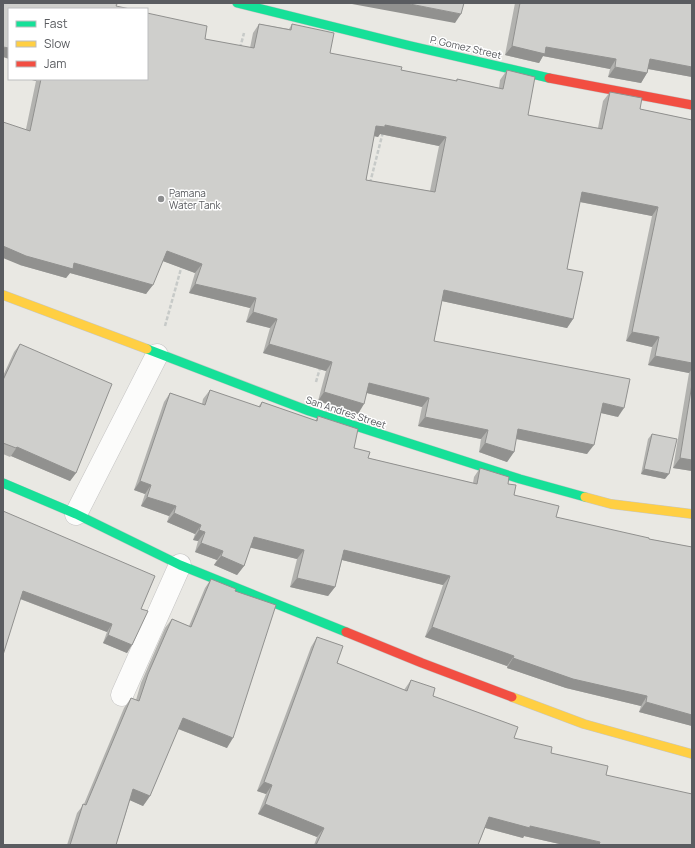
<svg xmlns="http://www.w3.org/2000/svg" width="695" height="848" viewBox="0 0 695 848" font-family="Manrope,sans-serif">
<rect width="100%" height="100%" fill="#e9e8e3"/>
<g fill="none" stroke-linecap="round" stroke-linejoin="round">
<defs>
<g id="street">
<path d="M76 514 157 355"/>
<path d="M122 695 180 565"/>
</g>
<g id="fast">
<path d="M237 3 407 45 549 78"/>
<path d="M147 349 309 411 520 479 585 497"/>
<path d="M3 483 76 514 180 565 346 632"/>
</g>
<g id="slow">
<path d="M3 295 147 349"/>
<path d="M585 497 611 504 692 514"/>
<path d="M512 697 584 724 692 754"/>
</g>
<g id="jam">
<path d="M549 78 692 105"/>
<path d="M346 632 422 663 512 697"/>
</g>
</defs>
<!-- street casing -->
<use href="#street" stroke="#c5c4c4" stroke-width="23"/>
<!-- fast casing -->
<use href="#fast" stroke="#c6c7c6" stroke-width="10"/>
<!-- slow casing -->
<use href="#slow" stroke="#c6c7c6" stroke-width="10"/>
<!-- jam casing -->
<use href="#jam" stroke="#c6c7c6" stroke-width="10"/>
<!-- path -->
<g stroke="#c7cac8" stroke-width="2.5" stroke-dasharray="4 2" stroke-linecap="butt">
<path d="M240 48 244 33"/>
<path d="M370 183 383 132"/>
<path d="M165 326 182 265"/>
<path d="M316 382 320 368"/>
</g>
<!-- street -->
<use href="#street" stroke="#fcfcfb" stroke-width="22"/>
<!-- fast -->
<use href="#fast" stroke="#16e098" stroke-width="9"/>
<!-- slow -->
<use href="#slow" stroke="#ffcf43" stroke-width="9"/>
<!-- jam -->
<use href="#jam" stroke="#f24e42" stroke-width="9"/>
</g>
<!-- wall -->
<g fill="#b2b2af" fill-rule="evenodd">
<path d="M515 3H692V77L648 69 647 73 641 83 608 77 610 69 543 56 539 63 505 55Z"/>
<path d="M259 24 289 29 292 24 330 53 401 70 456 81 457 79 499 88 500 80 507 70 528 115 598 128 603 101 610 92 640 109 692 120V471L673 468 689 373 648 365 652 347 626 341 652 216 580 202 567 269 573 319 567 328 442 301 434 341 618 417 601 413 587 454 516 439 514 452 507 462 479 452 481 439 418 426 422 407 367 393 358 414 318 401 326 371 263 353 270 328 246 322 250 308 189 293 195 273 163 261 146 294 70 273 66 278 20 265 26 129 36 81 28 79H147L205 39 250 48 253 33ZM380 134 439 146 430 191 366 180 374 136 378 137Z"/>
<path d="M20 344 76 473 70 481 11 456 10 457 3 454V376L14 352Z"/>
<path d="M210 390 258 407 262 402 315 421 318 416 354 448 368 458 473 483 474 477 480 468 508 484 514 495 556 517 649 539 692 547V726L639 712 641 706 566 688 507 668V666L425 637 443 585 342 560 335 587 328 596 290 587 297 559 250 547 244 566 237 575 214 565 217 560 195 552 198 541 193 540 195 534 167 522 169 516 141 506 145 494 134 490 164 402 170 393 202 404 203 399Z"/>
<path d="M652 434 665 479 641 474 648 439Z"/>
<path d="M3 511 141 609 127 653 103 643 107 632 20 599Z"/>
<path d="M211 579 235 591 227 748 178 729 150 796 143 806 130 800 116 845H67L77 813 84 804 124 708 131 698 136 700 141 683 165 628 172 619 189 626 205 588Z"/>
<path d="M317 637 337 663 404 690 411 680 433 696 514 738 606 775 692 845H564L524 836 523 838 485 828 478 845H314L317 837 258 814 266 794 257 791 311 647Z"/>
</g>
<!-- shaded-wall -->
<g fill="#91918f">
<path d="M353 3H405L461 14 455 23 352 4Z"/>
<path d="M512 46 546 47 616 59 610 69 543 56 539 63 505 55Z"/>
<path d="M3 47 9 48V59L3 57Z"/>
<path d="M650 59 692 67V77L643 68Z"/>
<path d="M615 67 647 73 641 83 608 77Z"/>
<path d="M28 79H37L36 81Z"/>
<path d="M385 125 446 137 439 146 380 134 378 137 370 135 376 126Z"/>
<path d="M582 192 658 207 652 216 575 201Z"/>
<path d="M3 246 74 263 153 285 146 294 70 273 66 278 20 265 3 258Z"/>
<path d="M167 251 202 264 195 273 160 260Z"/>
<path d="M195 284 256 298 250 308 189 293Z"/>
<path d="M444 290 573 319 567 328 437 300Z"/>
<path d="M253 312 277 319 270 328 246 322Z"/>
<path d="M632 332 659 337 652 347 626 341Z"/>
<path d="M269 344 332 362 326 371 263 353Z"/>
<path d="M655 356 692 363V369L689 373 648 365Z"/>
<path d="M369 383 429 398 422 407 363 392Z"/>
<path d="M324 392 364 404 358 414 318 401Z"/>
<path d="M603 403 624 408 618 417 597 412Z"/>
<path d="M425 417 488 430 481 439 418 426Z"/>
<path d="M518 429 594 445 587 454 512 438Z"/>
<path d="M485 443 514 452 507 462 479 452Z"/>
<path d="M17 447 76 473 70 481 11 456Z"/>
<path d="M680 458 692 460V471L673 468Z"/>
<path d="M644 469 669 474 665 479 641 474Z"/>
<path d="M140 481 151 485 145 494 134 490Z"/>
<path d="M147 497 176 506 169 516 141 506Z"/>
<path d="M174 513 201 525 195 534 167 522Z"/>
<path d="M199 530 205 532 198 541 193 540Z"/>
<path d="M254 537 304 550 297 559 248 547Z"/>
<path d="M201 543 223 551 217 560 195 552Z"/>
<path d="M344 550 450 576 443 585 338 559Z"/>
<path d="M221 556 244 566 237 575 214 565Z"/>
<path d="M297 578 335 587 328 596 290 587Z"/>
<path d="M23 591 112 624 107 632 18 598Z"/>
<path d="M432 627 514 656 507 666 425 637Z"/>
<path d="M108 635 132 645 127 653 103 643Z"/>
<path d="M513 658 647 696 641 706 566 688 507 668Z"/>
<path d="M646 702 692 715V726L639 712Z"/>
<path d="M183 718 233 738 227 748 176 728Z"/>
<path d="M264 782 272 785 266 794 257 791Z"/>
<path d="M133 789 150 796 143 806 127 799Z"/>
<path d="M265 804 324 828 317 837 258 814Z"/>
<path d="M489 817 530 826 600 842 598 845H564L524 836 523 838 482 827Z"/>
</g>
<!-- building -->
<g fill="#cfcfcc" stroke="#91918f" fill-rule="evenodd">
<path d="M3 3H113L117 4 116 6 130 9H9V48L3 47Z"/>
<path d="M405 3H464L461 14Z"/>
<path d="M520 3H692V67L650 59 647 73 615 67 616 59 546 47 545 54 512 46Z"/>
<path d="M147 13 207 26 205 39 254 48 259 24 291 30 292 24 334 33 330 53 402 67 401 70 457 81V79L503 89 507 70 535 77 528 115 602 129 610 92 642 98 640 109 692 120V363L655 356 659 337 632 332 658 207 582 192 567 269 583 272 573 319 444 290 434 341 630 379 624 408 603 403 594 445 518 429 514 452 485 443 488 430 425 417 429 398 369 383 364 404 324 392 332 362 269 344 277 319 253 312 256 298 195 284 202 264 167 251 153 285 74 263 73 269 26 256 3 246V122L30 131 41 79H147ZM385 125 446 137 435 192 366 180 376 126 385 127Z"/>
<path d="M20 344 112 384 76 473 17 447 16 448 3 443V380Z"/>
<path d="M692 384V460L680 458Z"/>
<path d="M210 390 260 407 262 402 317 421 318 416 358 429 354 448 370 452 368 458 477 484 480 468 509 477 508 484 516 485 514 495 559 506 556 517 649 538V539L692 547V715L646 702 647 696 573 679 513 658 514 656 432 627 450 576 344 550 335 587 297 578 304 550 254 537 244 566 221 556 223 551 201 543 205 532 199 530 201 525 174 513 176 506 147 497 151 485 140 481 170 393 205 405Z"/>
<path d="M652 434 677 439 669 474 644 469Z"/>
<path d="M3 511 155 576 141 609 148 611 132 645 108 635 112 624 23 591 3 655Z"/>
<path d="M211 579 236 589 235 591 276 605 233 738 183 718 150 796 133 789 116 845H70L83 804 86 805 131 698 139 701 148 674 172 619 191 627Z"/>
<path d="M317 637 343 646 337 663 407 691 411 680 435 688 433 696 518 727 514 738 552 747 551 753 608 766 606 775 692 794V845H599L600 842 530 826V828L489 817 478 845H316L324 828 265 804 272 785 264 782Z"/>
</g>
<!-- markers -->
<circle fill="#8c8d8e" stroke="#fff" stroke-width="1.5" cx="161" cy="199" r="4"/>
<g text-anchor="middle" stroke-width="3" stroke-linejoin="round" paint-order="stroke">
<!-- street labels -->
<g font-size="10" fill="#5a5c60" stroke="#fff">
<text transform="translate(466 47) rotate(13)" y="4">P. Gomez Street</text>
<text transform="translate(346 412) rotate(18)" y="4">San Andres Street</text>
</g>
<!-- poi labels -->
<g font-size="10" fill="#5a5c60" stroke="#fff" text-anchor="start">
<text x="169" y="197">Pamana<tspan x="169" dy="12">Water Tank</tspan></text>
</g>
</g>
<!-- border -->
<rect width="695" height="848" fill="none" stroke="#5a5c60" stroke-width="8"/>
<!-- legend -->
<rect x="8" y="8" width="140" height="72" fill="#ffffff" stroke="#bdbebf"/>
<rect x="16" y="21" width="20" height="6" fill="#16e098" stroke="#bdbebf"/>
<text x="44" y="28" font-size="12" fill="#5a5c60">Fast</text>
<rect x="16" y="41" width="20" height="6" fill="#ffcf43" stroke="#bdbebf"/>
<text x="44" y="48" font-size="12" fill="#5a5c60">Slow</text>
<rect x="16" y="61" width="20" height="6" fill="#f24e42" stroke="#bdbebf"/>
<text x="44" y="68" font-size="12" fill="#5a5c60">Jam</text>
</svg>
